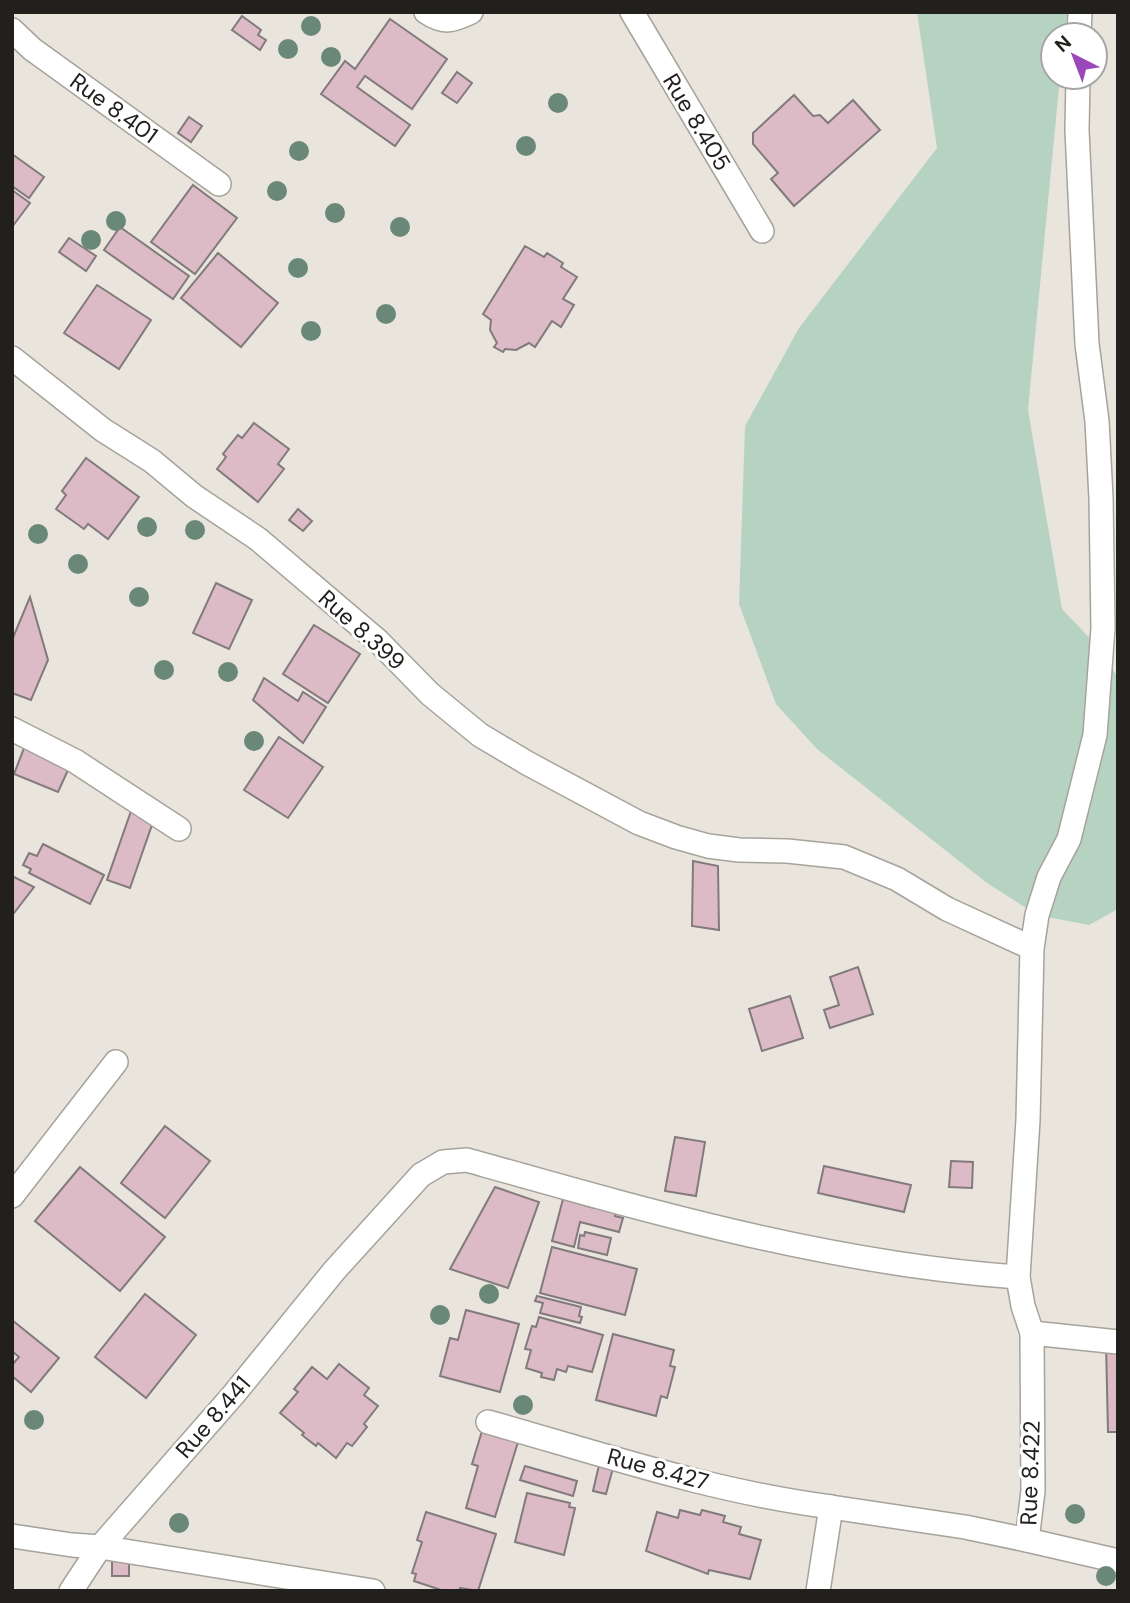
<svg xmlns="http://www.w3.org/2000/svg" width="1130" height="1603" viewBox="0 0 1130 1603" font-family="'DM Sans',sans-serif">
<rect width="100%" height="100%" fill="#e9e5dd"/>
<!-- green -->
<path fill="#b6d3c2" d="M917 12H1067L1065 35H1053V77H1060L1028 410 1062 609 1102 651 1118 678V909L1089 925 1037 915 987 883 817 749 776 704 739 604 745 426 799 328 937 148Z"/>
<!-- building -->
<g fill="#dcbbc7" stroke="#827a7d" stroke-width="2">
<path d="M242 16 261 30 258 35 266 40 260 50 232 30Z"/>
<path d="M390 19 447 59 412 109 365 76 357 87 410 125 395 146 321 94 345 61 355 69Z"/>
<path d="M457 72 472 83 457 103 442 93Z"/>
<path d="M794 95 813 116 820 115 828 123 853 100 880 130 794 206 771 179 778 173 753 144V133Z"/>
<path d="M189 117 202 126 191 142 178 133Z"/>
<path d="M12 154 44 177 29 198 12 186Z"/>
<path d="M193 185 237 218 195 274 151 242Z"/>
<path d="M12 190 30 203 12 227Z"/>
<path d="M120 227 189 276 173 299 104 250Z"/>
<path d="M69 238 96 256 86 271 59 252Z"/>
<path d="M525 246 544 257 547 253 563 263 561 267 577 277 563 299 574 305 561 327 552 321 535 347 529 343 516 350 505 349 503 352 494 347 497 343 490 330 491 320 483 314Z"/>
<path d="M218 253 278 303 241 347 181 298Z"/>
<path d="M97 285 151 320 119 369 64 333Z"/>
<path d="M254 423 289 449 278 464 284 469 258 502 217 469 226 457 223 454 238 435 242 438Z"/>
<path d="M86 458 139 497 108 539 88 524 84 529 56 509 66 495 62 491Z"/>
<path d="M298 509 312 521 303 531 289 520Z"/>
<path d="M216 583 252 600 229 649 193 633Z"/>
<path d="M30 597 48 660 31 700 12 693V640Z"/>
<path d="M314 625 360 654 328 703 283 674Z"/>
<path d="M264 678 298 701 303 692 326 707 303 743 253 700Z"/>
<path d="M279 737 323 767 288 818 244 790Z"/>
<path d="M26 743 68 770 58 792 14 774Z"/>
<path d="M131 811 154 819 130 888 107 880Z"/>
<path d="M43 844 104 875 90 904 29 873 31 869 23 865 29 853 37 856Z"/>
<path d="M693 861 718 866 719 930 692 926Z"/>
<path d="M12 876 34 887 14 913 12 912Z"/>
<path d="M858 967 873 1014 830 1028 824 1010 839 1005 830 977Z"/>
<path d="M790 996 803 1038 762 1051 749 1009Z"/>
<path d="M165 1126 210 1161 165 1218 121 1183Z"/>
<path d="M675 1137 705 1142 696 1196 665 1191Z"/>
<path d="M951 1161 973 1162 972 1188 949 1187Z"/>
<path d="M824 1166 911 1185 904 1212 818 1193Z"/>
<path d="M80 1167 165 1237 120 1291 35 1221Z"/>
<path d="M495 1187 539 1202 508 1288 450 1269Z"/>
<path d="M563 1199 594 1208 595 1202 618 1208 615 1216 623 1218 619 1232 580 1222 574 1247 552 1241Z"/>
<path d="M585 1232 611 1238 607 1255 578 1248 580 1235 584 1236Z"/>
<path d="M552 1247 637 1269 625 1315 540 1293Z"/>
<path d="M145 1294 196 1335 146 1398 95 1357Z"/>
<path d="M537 1296 581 1307 579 1316 582 1317 580 1323 540 1313 543 1303 535 1301Z"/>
<path d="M466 1310 519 1324 500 1392 440 1376 450 1338 458 1340Z"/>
<path d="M539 1317 603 1335 592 1372 568 1366 566 1372 557 1369 554 1380 541 1377 542 1373 526 1368 531 1350 525 1349 532 1326 536 1327Z"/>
<path d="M12 1320 59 1358 31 1392 12 1376V1365L19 1357 12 1351Z"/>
<path d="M613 1334 674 1350 670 1366 675 1367 667 1398 661 1396 656 1416 596 1400Z"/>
<path d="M1106 1343 1118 1344V1432H1108Z"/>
<path d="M339 1364 369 1388 364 1395 378 1406 364 1424 367 1427 352 1446 347 1443 336 1458 318 1443 316 1446 302 1435 304 1433 280 1413 298 1392 294 1389 312 1367 327 1379Z"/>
<path d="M482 1431 518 1442 495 1517 466 1508 478 1466 472 1464Z"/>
<path d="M600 1461 614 1464 606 1494 593 1491Z"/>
<path d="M525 1466 577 1481 573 1496 520 1480Z"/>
<path d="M527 1493 570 1503 569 1507 575 1508 564 1555 515 1542Z"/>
<path d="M680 1510 700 1515 702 1510 725 1516 723 1522 741 1527 739 1534 761 1540 750 1579 709 1570 708 1574 646 1551 657 1512 678 1518Z"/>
<path d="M426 1512 496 1534 478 1591 460 1588 459 1591H444L414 1581 416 1574 412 1573 422 1542 417 1540Z"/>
<rect x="112" y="1559" width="17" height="17"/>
</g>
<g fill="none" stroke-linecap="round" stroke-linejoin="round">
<defs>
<g id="minor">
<path d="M426 12C444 24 452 21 471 12"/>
<path d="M632 12 762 231"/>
<path d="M12 30 32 49 219 184"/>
<path d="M1079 35 1080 12"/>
<path d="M12 358 103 430 152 461 194 496 258 539 378 641 430 694 480 735 527 763 639 823 676 837 708 846 739 850 787 851 844 857 897 879 947 909 1032 948"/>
<path d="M12 729 75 761 179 829"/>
<path d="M12 1196 116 1062"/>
<path d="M1032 1333 1023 1306 1018 1277 1028 1120 1032 948 1037 915 1049 877 1069 839 1095 735 1103 628 1101 498 1097 421 1087 344 1077 130 1078 77"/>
<path d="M488 1422C601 1454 714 1492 831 1507"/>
<path d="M12 1536 72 1545 100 1547 234 1394 334 1271 421 1175 443 1162 467 1160C648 1211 830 1264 1018 1277"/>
<path d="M1027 1540 1118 1561"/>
<path d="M71 1591 100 1547 373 1591"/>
<path d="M818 1591 831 1507 965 1527 1027 1540 1033 1491 1032 1333 1118 1342"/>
</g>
</defs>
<!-- minor casing -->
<use href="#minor" stroke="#a6a39b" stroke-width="26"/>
<!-- minor -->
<use href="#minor" stroke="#fff" stroke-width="23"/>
</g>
<!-- trees -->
<g fill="#698877">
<circle cx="311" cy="26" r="10"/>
<circle cx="288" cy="49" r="10"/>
<circle cx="331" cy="57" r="10"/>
<circle cx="558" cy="103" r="10"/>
<circle cx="526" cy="146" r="10"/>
<circle cx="299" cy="151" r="10"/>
<circle cx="277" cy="191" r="10"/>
<circle cx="335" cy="213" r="10"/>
<circle cx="116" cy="221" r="10"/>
<circle cx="400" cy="227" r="10"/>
<circle cx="91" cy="240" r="10"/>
<circle cx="298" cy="268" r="10"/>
<circle cx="386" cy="314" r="10"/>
<circle cx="311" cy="331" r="10"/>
<circle cx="147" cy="527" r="10"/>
<circle cx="195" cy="530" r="10"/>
<circle cx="38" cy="534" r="10"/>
<circle cx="78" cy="564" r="10"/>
<circle cx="139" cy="597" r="10"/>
<circle cx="164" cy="670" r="10"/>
<circle cx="228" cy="672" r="10"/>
<circle cx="254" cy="741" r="10"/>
<circle cx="489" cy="1294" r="10"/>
<circle cx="440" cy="1315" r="10"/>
<circle cx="523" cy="1405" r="10"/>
<circle cx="34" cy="1420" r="10"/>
<circle cx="1075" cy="1514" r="10"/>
<circle cx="179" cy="1523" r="10"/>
<circle cx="1106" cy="1576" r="10"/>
</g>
<g text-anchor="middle" stroke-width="6" stroke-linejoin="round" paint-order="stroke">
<!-- street labels -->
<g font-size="23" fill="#21201d" stroke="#fff">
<text transform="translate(114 108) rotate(36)" y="8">Rue 8.401</text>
<text transform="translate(697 122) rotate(59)" y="8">Rue 8.405</text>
<text transform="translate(362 630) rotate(42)" y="8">Rue 8.399</text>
<text transform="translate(213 1417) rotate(-49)" y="8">Rue 8.441</text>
<text transform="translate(658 1469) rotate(15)" y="8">Rue 8.427</text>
<text transform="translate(1030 1473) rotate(-88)" y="8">Rue 8.422</text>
</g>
</g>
<!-- border -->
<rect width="1130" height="1603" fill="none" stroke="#21201d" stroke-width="28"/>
<!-- north arrow -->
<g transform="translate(1074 56) rotate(318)"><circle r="33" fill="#ffffff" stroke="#a6a6a5" stroke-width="2"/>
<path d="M0-5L12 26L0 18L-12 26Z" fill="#9b49b9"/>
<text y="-10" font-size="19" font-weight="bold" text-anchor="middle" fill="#21201d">N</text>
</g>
</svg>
